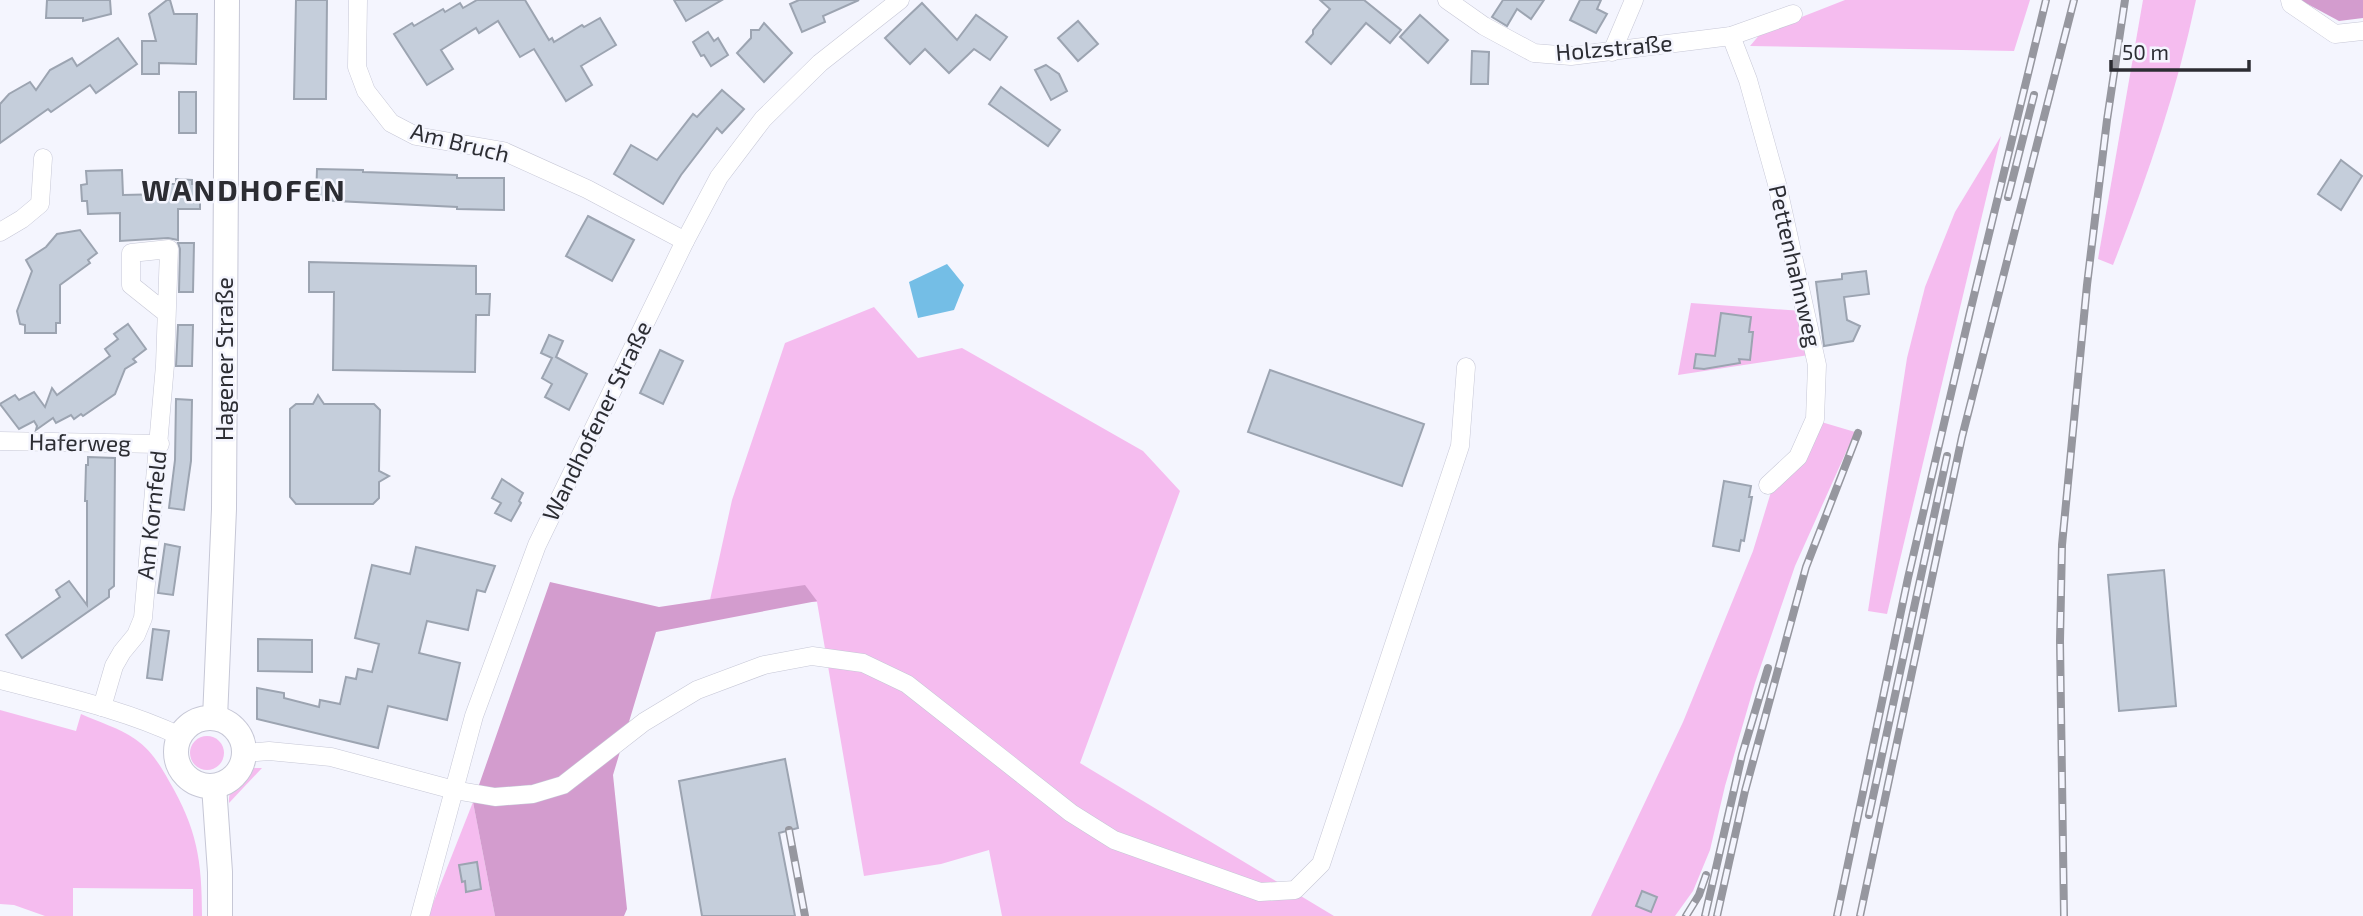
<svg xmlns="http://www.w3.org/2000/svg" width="2363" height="916" viewBox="0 0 2363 916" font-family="'Exo 2',sans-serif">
<rect width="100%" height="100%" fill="#f4f5fe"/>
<!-- green -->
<g fill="#f5bcef">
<path d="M1845 0H2030L2014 51 1750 46 1761 33Z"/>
<path d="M2143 0H2196C2177 91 2147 178 2113 265L2098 259Z"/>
<path d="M2001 136 1887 614 1868 611 1907 358 1925 287 1955 212Z"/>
<path d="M1691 303 1802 311 1809 355 1678 375Z"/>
<path d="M874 307 918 358 962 348 1143 451 1180 491 1080 763 1334 916H1002L989 850 941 864 864 876 817 602 710 600 732 500 785 343Z"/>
<path d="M1818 421 1855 432 1795 566 1755 683 1725 786 1710 850 1693 891 1675 916H1591L1683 722 1753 551 1771 492Z"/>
<path d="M0 710 76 731 81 714C99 722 119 728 135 739 151 750 160 765 169 781 197 829 202 860 202 916H193V889L73 888V916H45L14 905 0 904Z"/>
<circle cx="207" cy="753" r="17"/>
<path d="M254 768H262L229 803C228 786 239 773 254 768Z"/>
<path d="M473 802 495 916H428Z"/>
</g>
<!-- forest -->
<g fill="#d39cce">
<path d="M2300 0H2363V18L2339 21Z"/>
<path d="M550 582 659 607 805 585 817 601 656 632 613 775 627 909 624 916H495L473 802Z"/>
</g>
<!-- water -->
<path fill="#74bee6" d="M947 264 964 285 954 310 918 318 909 282Z"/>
<!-- building -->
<g fill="#c5cedb" stroke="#9ca4b1" stroke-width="2">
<path d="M47 0H110L111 14 83 21V18H46Z"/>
<path d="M167 0H170L174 14H197L196 64 159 63V74H142V41H156L149 14Z"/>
<path d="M296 0H327L326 99H294Z"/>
<path d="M477 0H525L549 40 552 38 554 42 582 25 584 27 600 18 616 45 581 66 592 85 566 101 534 49 520 57 498 21 479 33 476 28 441 50 453 69 427 85 394 34 412 23 414 26 443 9 445 12 460 3 463 8Z"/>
<path d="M674 0H722L686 21Z"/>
<path d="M799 0H859L823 16 825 22 802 32 790 4Z"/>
<path d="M1320 0H1364L1401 30 1390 43 1366 23 1331 64 1306 42 1313 34V30L1330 9Z"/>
<path d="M1503 0H1544L1531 19 1517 9 1507 26 1492 17Z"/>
<path d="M1580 0H1601L1597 9 1607 14 1596 33 1570 20Z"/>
<path d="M922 3 957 40 976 15 1007 37 990 60 974 49 949 73 925 49 910 64 885 38Z"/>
<path d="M1420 15 1448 40 1428 63 1400 37Z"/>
<path d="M1078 21 1098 44 1078 61 1058 38Z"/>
<path d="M764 23 792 53 764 82 737 53 751 38V30H759Z"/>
<path d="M708 32 714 41 718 38 728 55 711 66 704 55 701 56 693 42Z"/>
<path d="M118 38 137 64 96 93 90 85 51 112 48 109 0 143V104L9 94 30 82 36 90 50 70 72 58 77 66Z"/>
<path d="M1472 51 1489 52 1488 84H1471Z"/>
<path d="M1046 65 1059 74 1067 91 1051 100 1035 70Z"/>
<path d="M1001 87 1060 130 1048 146 989 104Z"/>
<path d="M722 90 744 109 722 133 717 128 681 175 663 204 614 174 631 145 657 160 693 114 697 117Z"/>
<rect x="179" y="92" width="17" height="41"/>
<path d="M2341 160 2362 176 2341 210 2318 194Z"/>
<path d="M317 169 363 170V172L457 175V178H504V210L457 209V207L316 200Z"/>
<path d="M122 170 123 195 165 194V184H176V179L192 180V184H200V209H178V240L168 238 120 241V213L88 214 87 201H82L81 185 87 184 86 171Z"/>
<path d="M588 216 634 240 612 281 566 256Z"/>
<path d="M80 230 97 253 88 260 90 263 60 285V323H56V333H25V325L20 324 17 311 32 271 26 260 46 247 57 234Z"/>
<path d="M178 243H194L193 292H179L180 249Z"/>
<path d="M309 262 476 266V294H490L489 315H476L475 372 333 370 334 292H309Z"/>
<path d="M1866 271 1869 294 1844 297 1847 320 1860 326 1853 341 1824 346 1816 282 1842 279V274Z"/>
<path d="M1721 313 1751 317 1749 332H1753L1750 360 1739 359 1740 363 1704 369 1694 368 1696 354 1715 356Z"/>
<path d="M128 324 146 349 133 359 136 362 125 369 115 394 83 416 81 414 74 419 71 415 56 423 53 418 36 430 37 426 34 421 19 429 0 404 15 395 19 400 34 392 45 407 52 388 57 395 110 356 105 349 118 339 114 334Z"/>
<path d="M178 325H193L192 366H176Z"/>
<path d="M549 335 563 341 556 357 587 374 569 410 545 397 552 384 542 378 552 358 541 353Z"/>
<path d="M660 350 683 361 663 404 640 393Z"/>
<path d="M1270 370 1424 424 1402 486 1248 432Z"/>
<path d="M318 395 324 404H374L380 410 379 471 389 476 379 482V498L373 504H296L290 497V409L296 404H313Z"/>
<path d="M176 399 192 400 191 461 184 510 169 508 175 460Z"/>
<path d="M88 457 115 458 114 586 109 590V597L22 658 6 635 60 597 56 590 69 581 87 605V501H85L86 465H88Z"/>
<path d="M502 479 523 493 519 501 521 503 511 521 495 513 501 503 492 498Z"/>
<path d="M1724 481 1751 486 1749 497H1752L1744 541 1741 540 1739 551 1713 546Z"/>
<path d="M165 544 180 547 173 595 158 593Z"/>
<path d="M416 547 495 566 485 592 477 590 468 630 427 621 419 653 460 663 447 720 388 706 378 748 257 719V688L284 693V698L319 707 320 700 340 704 346 677 356 679 358 669 372 672 379 644 355 638 372 565 410 574Z"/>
<path d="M2164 570 2176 706 2119 711 2108 575Z"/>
<path d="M153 629 169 631 162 680 147 678Z"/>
<path d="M258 639 312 640V672L258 671Z"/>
<path d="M785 759 798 828 779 833 795 916H702L679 781Z"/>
<path d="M477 862 481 889 466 892 465 881 462 882 459 865Z"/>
<path d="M1642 891 1657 897 1651 912 1636 906Z"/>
</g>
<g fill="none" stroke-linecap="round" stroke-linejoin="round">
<defs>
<g id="minor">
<path d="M358 0 357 67 366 91 391 123 416 136 503 151 587 189 685 241"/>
<path d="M1447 0 1484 26 1534 53 1571 56 1731 36 1793 14"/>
<path d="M2290 0 2291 4 2335 34 2363 31"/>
<path d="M1731 36 1748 80 1777 184 1817 365 1815 419 1798 457 1768 485"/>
<path d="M1612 52 1634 0"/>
<path d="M0 232 22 219 40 204 43 158"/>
<path d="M0 441 160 444"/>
<path d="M0 680C61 696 123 709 180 736"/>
<path d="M102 707 114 666 122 652 136 635 143 618 165 365 169 249 131 253V285L166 313"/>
<path d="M244 753 269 751 331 757 454 790 495 797 533 794 563 785 644 722 697 690 764 665 812 656 863 663 907 684 1071 813 1114 840 1260 892 1295 890 1321 864 1460 446 1466 367"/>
<path d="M420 916 474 716 537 545 685 241 719 177 763 119 820 63 900 0"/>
</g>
<g id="secondary">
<path d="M215 718 224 509 227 0"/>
<circle cx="210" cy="752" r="34"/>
<path d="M214 786 220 872V916"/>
</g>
</defs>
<!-- minor casing -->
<use href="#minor" stroke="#c6c7d6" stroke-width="19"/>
<!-- secondary casing -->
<use href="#secondary" stroke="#c6c7d6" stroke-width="26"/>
<!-- minor -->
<use href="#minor" stroke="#fff" stroke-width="18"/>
<!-- secondary -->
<use href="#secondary" stroke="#fff" stroke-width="24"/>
<defs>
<g id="rail">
<path d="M2008 197 2034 95"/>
<path d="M1869 815 1947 456"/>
<path d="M789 830 805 916"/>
<path d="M1686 916 1699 895 1706 875"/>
<path d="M1705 916 1742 755 1768 668"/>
<path d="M1717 916 1745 791 1806 567 1858 433"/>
<path d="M1837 916 1908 578 1970 312 2046 0"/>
<path d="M1860 916 1962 437 2074 0"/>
<path d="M2064 916 2060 641 2062 545 2087 285 2107 120 2125 0"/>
</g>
</defs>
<!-- rail casing -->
<use href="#rail" stroke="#96979f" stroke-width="8"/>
<!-- rail -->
<use href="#rail" stroke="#f4f5fe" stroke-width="5" stroke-dasharray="16" stroke-linecap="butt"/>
</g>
<g text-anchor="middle" stroke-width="5" stroke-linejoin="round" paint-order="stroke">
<!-- street labels -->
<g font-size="23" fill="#2c2d33" stroke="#f4f5fe">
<text transform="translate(1614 48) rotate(-5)" y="8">Holzstraße</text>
<text transform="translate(460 143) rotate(14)" y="8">Am Bruch</text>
<text transform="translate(1795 266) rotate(77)" y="8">Pettenhahnweg</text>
<text transform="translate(225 359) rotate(-90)" y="8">Hagener Straße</text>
<text transform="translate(597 421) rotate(-64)" y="8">Wandhofener Straße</text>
<text transform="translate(80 443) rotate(1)" y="8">Haferweg</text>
<text transform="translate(152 515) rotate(-84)" y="8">Am Kornfeld</text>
</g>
<!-- district labels -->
<g font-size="30" font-weight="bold" letter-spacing="2" fill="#2c2d33" stroke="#f4f5fe">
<text x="244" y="201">WANDHOFEN</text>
</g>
</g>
<!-- scale -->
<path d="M2111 60v10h138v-10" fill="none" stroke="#2c2d33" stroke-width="3.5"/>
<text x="2122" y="60" font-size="21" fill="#2c2d33" stroke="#f4f5fe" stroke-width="5" paint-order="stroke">50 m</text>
</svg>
